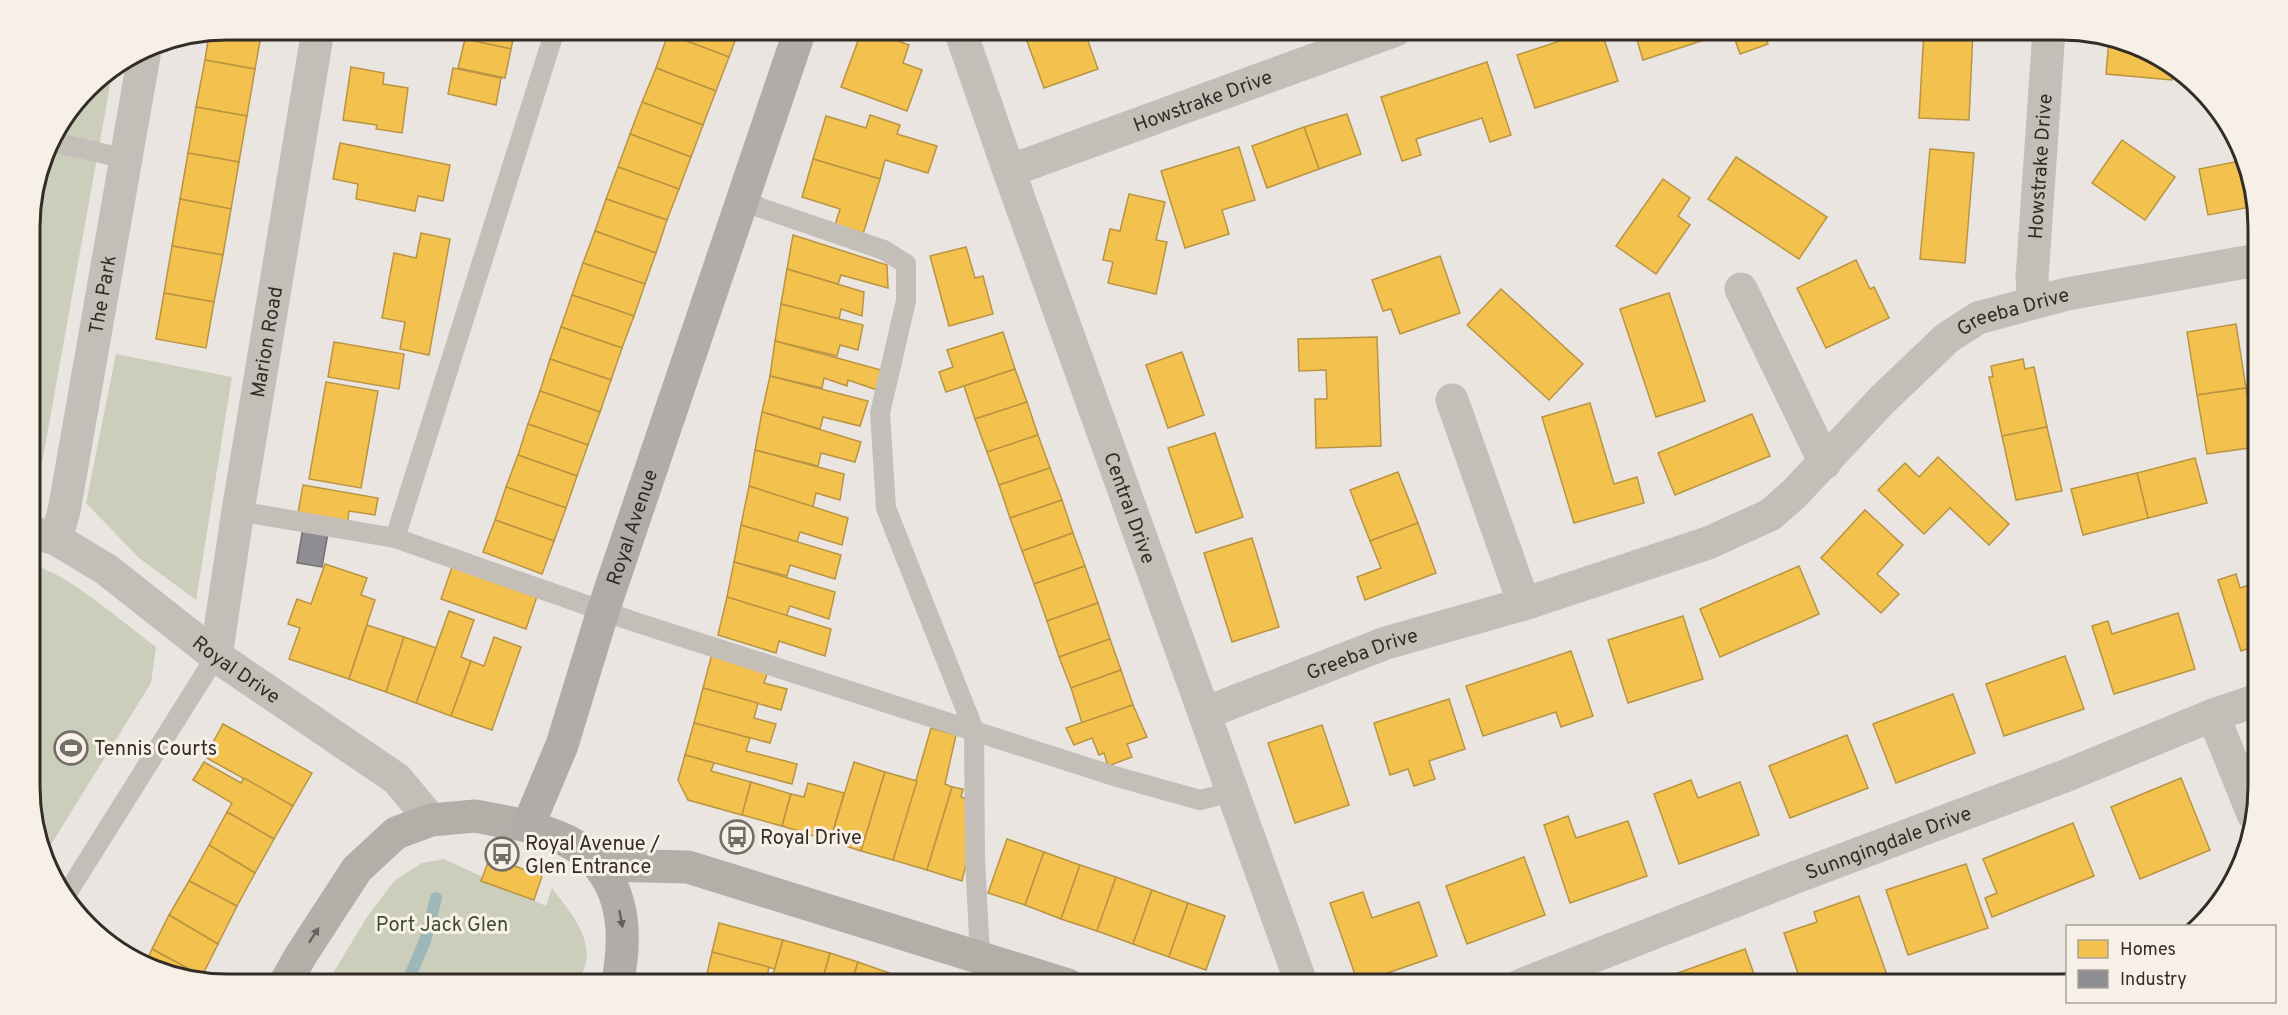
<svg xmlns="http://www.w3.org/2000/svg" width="2288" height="1015" viewBox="0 0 2288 1015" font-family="Overpass,sans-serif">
<rect width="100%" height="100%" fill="#eae5e0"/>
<!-- green -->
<g fill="#cacebb">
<path d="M113 69 36 496 31 495 30 214 50 140 97 79Z"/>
<path d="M116 354 232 377 196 600 139 558 86 503Z"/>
<path d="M31 564C70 575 122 622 156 647L151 683 47 851 32 814Z"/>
<path d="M444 859 546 906 552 888C567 909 591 933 586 962 584 969 581 977 578 985H326L367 917 395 880 422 863Z"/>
</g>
<!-- homes -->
<g fill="#f2c14e" stroke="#b99442" stroke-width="1.5">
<path d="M227 30H262L255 69 205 60 209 34Z"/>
<path d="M466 30H515L511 49 465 39Z"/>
<path d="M669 30H739L729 57 668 34Z"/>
<path d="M862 30H869L909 45 903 63 922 70 907 111 841 87Z"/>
<path d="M1023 30H1084L1098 69 1044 88Z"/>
<path d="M1593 30H1601L1618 81 1535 108 1517 55Z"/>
<path d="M1634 30H1763L1768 44 1740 54 1732 31 1643 60Z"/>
<path d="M1924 30H1973L1969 120 1919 118Z"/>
<path d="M668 34 729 57 716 91 656 68Z"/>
<path d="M465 39 511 49 505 78 458 68Z"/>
<path d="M2109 40 2136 45 2172 73V80L2106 74Z"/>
<path d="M205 60 255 69 247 116 196 107Z"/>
<path d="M1487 62 1511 135 1490 142 1482 118 1416 139 1421 155 1402 161 1381 97Z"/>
<path d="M351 67 384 73 383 84 408 88 402 133 376 129 377 125 343 120Z"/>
<path d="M453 68 501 78 496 105 448 94Z"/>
<path d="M656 68 716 91 703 125 642 102Z"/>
<path d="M642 102 703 125 691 157 630 134Z"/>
<path d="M196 107 247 116 239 162 188 153Z"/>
<path d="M1347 114 1361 154 1319 169 1304 127Z"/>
<path d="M870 115 900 125 897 134 937 146 928 173 885 160 880 179 813 159 826 116 866 128Z"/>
<path d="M1304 127 1319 169 1267 188 1252 146Z"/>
<path d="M630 134 691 157 679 189 618 167Z"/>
<path d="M2122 140 2175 177 2145 220 2092 183Z"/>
<path d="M340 143 450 165 443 201 418 196 415 211 356 199 358 184 333 179Z"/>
<path d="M1239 147 1255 200 1222 210 1229 234 1185 248 1161 171Z"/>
<path d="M1930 149 1974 153 1965 263 1920 259Z"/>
<path d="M188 153 239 162 231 209 180 199Z"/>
<path d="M1736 157 1827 217 1799 259 1708 199Z"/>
<path d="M813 159 880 179 863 234 835 225 840 209 802 197Z"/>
<path d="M2239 161 2256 206 2208 215 2199 169Z"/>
<path d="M618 167 679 189 667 220 606 199Z"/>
<path d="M1663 179 1690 198 1678 216 1690 225 1656 274 1616 246Z"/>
<path d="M1129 194 1165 202 1156 240 1167 242 1156 294 1108 283 1113 262 1103 260 1110 229 1120 231Z"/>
<path d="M180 199 231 209 223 255 172 246Z"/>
<path d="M606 199 667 220 656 253 595 231Z"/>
<path d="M595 231 656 253 645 284 583 263Z"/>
<path d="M421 233 450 239 429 355 400 349 405 322 382 318 394 253 416 258Z"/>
<path d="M793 235 887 265 888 288 841 275 838 284 787 269Z"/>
<path d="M172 246 223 255 214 302 164 293Z"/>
<path d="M966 247 975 278 983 276 993 314 949 326 930 256Z"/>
<path d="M1440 256 1460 313 1400 334 1391 309 1383 311 1372 280Z"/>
<path d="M1856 260 1870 289 1874 287 1889 318 1826 348 1797 288Z"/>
<path d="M583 263 645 284 634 316 572 295Z"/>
<path d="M787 269 864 292 862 316 841 309 839 319 781 304Z"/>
<path d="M1501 289 1583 364 1549 400 1467 325Z"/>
<path d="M164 293 214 302 206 348 156 339Z"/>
<path d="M1669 293 1705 401 1656 417 1620 309Z"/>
<path d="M572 295 634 316 622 348 561 327Z"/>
<path d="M781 304 863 325 858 350 840 345 837 356 775 341Z"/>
<path d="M2236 324 2246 388 2197 395 2187 332Z"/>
<path d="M561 327 622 348 611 380 550 359Z"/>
<path d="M1003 332 1015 369 946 392 939 372 953 367 947 350Z"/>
<path d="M1377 337 1381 446 1316 448 1315 399H1327L1326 370 1299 371 1298 339Z"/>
<path d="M775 341 881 370 877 390 848 380 847 386 824 378 822 388 770 376Z"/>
<path d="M334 342 404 354 399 389 328 377Z"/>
<path d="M1182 352 1204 415 1168 428 1146 365Z"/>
<path d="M550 359 611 380 600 412 540 391Z"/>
<path d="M2023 359 2025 369 2034 367 2047 427 2002 436 1989 377H1993L1991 366Z"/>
<path d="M1015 369 1027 402 975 419 964 386Z"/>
<path d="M770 376 868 401 860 426 823 417 820 429 762 412Z"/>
<path d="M326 382 378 391 361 488 309 479Z"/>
<path d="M2246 388 2256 447 2207 454 2197 395Z"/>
<path d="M540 391 600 412 588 445 528 424Z"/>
<path d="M1027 402 1038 435 987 452 975 419Z"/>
<path d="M1590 403 1614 484 1637 477 1644 503 1574 523 1542 417Z"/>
<path d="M762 412 861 442 855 462 821 453 818 466 755 450Z"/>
<path d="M1752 414 1770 456 1675 495 1658 453Z"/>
<path d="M528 424 588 445 577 476 518 455Z"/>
<path d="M2047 427 2062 491 2016 500 2002 436Z"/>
<path d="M1215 433 1243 517 1196 533 1168 448Z"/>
<path d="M1038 435 1050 468 999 485 987 452Z"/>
<path d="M755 450 844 474 840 500 816 493 813 507 749 486Z"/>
<path d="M518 455 577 476 566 508 506 487Z"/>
<path d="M1938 457 2009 524 1989 545 1950 508 1924 534 1878 490 1905 463 1919 477Z"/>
<path d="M2195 458 2207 503 2148 518 2137 473Z"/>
<path d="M1050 468 1062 500 1010 518 999 485Z"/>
<path d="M1398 472 1418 523 1370 541 1350 490Z"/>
<path d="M2137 473 2148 518 2083 535 2071 489Z"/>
<path d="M303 485 378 498 375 515 349 511 347 527 297 519Z"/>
<path d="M749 486 848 518 842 545 800 532 797 542 741 525Z"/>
<path d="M506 487 566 508 554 541 495 520Z"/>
<path d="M1062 500 1073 533 1022 551 1010 518Z"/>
<path d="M1865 510 1903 545 1877 574 1899 594 1881 613 1821 558Z"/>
<path d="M495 520 554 541 542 574 483 552Z"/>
<path d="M1418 523 1436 573 1365 600 1357 577 1381 568 1370 541Z"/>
<path d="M741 525 841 555 835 579 790 565 787 576 734 562Z"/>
<path d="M1073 533 1085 566 1034 584 1022 551Z"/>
<path d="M1252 538 1279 627 1232 642 1204 553Z"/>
<path d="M734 562 835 592 829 619 790 606 786 617 727 597Z"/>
<path d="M325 564 367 578 361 595 375 600 349 679 289 659 300 628 288 624 297 599 311 604Z"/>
<path d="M1085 566 1098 603 1047 621 1034 584Z"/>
<path d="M1799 566 1819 614 1720 657 1700 609Z"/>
<path d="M452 567 537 596 526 629 441 599Z"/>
<path d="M2236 574 2240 588 2257 582 2258 645 2241 651 2218 580Z"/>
<path d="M727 597 831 629 825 656 779 641 776 653 718 635Z"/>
<path d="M1098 603 1110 639 1059 657 1047 621Z"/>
<path d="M449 611 474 620 461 657 471 661 451 716 416 703Z"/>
<path d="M2178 613 2195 669 2114 694 2092 626 2108 621 2112 634Z"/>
<path d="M1683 616 1703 679 1628 703 1608 640Z"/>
<path d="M367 625 404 637 386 692 349 679Z"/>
<path d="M404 637 436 648 416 703 386 692Z"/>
<path d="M494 637 521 647 492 730 451 716 471 661 484 666Z"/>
<path d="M1110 639 1121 670 1071 688 1059 657Z"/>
<path d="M1571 651 1593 716 1561 727 1556 712 1483 736 1466 686Z"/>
<path d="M712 654 768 671 764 683 787 689 781 710 703 688Z"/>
<path d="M2065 656 2084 709 2004 736 1986 684Z"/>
<path d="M1121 670 1133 705 1082 723 1071 688Z"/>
<path d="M703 688 758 703 754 718 776 724 770 743 694 723Z"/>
<path d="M1953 694 1975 753 1896 783 1873 724Z"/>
<path d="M1449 699 1465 749 1429 761 1435 779 1414 786 1408 769 1390 775 1374 723Z"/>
<path d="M1133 705 1147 737 1127 744 1132 757 1108 766 1104 753 1099 755 1092 738 1074 745 1066 728Z"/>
<path d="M694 723 750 738 746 751 797 764 792 784 685 755Z"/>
<path d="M223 724 312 773 293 806 205 757Z"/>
<path d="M1322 725 1349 805 1295 823 1268 743Z"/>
<path d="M931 728 956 735 945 784 952 787 927 870 893 860Z"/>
<path d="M1847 735 1868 788 1790 818 1769 766Z"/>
<path d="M685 755 714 763 711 771 751 782 742 815 688 800 678 780Z"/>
<path d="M204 762 241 783 244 778 293 806 274 839 227 812 232 803 193 780Z"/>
<path d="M854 762 885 772 861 851 830 841Z"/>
<path d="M885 772 917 781 893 860 861 851Z"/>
<path d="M2181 778 2210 850 2140 879 2111 807Z"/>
<path d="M1691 780 1698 798 1740 782 1759 835 1679 864 1654 794Z"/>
<path d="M751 782 791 794 782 826 742 815Z"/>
<path d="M808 783 844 793 830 841 782 826 791 794 804 797Z"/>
<path d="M952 787 963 789 961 797 969 800 968 856 962 881 927 870Z"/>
<path d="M227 812 274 839 255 873 209 845Z"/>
<path d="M1568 816 1576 838 1628 821 1647 876 1570 903 1544 825Z"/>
<path d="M2073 823 2094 876 1992 917 1985 898 1997 893 1983 859Z"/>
<path d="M1007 839 1044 852 1025 905 988 893Z"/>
<path d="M209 845 255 873 237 906 189 881Z"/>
<path d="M1044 852 1080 865 1061 919 1025 905Z"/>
<path d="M490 857 542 876 534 900 481 881Z"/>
<path d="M1524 857 1545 915 1467 944 1446 886Z"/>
<path d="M1966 864 1988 928 1908 955 1886 890Z"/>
<path d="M1080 865 1116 877 1097 931 1061 919Z"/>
<path d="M1116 877 1152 890 1133 944 1097 931Z"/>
<path d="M189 881 237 906 218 944 169 915Z"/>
<path d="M1152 890 1188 903 1169 957 1133 944Z"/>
<path d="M1363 892 1372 918 1419 902 1437 956 1358 983 1330 903Z"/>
<path d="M1859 896 1887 975 1865 983V985H1802L1784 933 1817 922 1814 912Z"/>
<path d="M1188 903 1225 916 1206 970 1169 957Z"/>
<path d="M169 915 218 944 202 976 152 949Z"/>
<path d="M719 923 783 940 775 969 712 952Z"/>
<path d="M783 940 830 953 821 985H770Z"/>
<path d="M152 949 202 976 200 980 152 970 145 965Z"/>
<path d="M1745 949 1758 985H1678L1675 974Z"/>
<path d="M712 952 769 967 765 985H730L706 978Z"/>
<path d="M830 953 858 962 851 985H821Z"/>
<path d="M858 962 892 974 888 985H851Z"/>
<path d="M892 974 924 985H888Z"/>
<path d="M706 978 730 985H704Z"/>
</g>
<!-- industry -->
<path fill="#8d8d92" stroke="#727072" stroke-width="1.5" d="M303 528 328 533 322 567 297 563Z"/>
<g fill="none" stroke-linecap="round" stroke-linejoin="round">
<!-- stream -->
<path stroke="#9eb8ba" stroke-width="12" d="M406 985 425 941 436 898"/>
<!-- service -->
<g stroke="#c3beb8" stroke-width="20">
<path d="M50 141 126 159"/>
<path d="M741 201 884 250 906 264V301L880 413 886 508 974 730 975 858 980 957"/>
<path d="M238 511 395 538 632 621 1114 776 1200 800 1232 792"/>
<path d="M395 538 555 30"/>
<path d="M66 895 216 656"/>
</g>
<!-- minor -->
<g stroke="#c3beb8" stroke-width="33">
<path id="s1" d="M960 30 1009 171 1302 985"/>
<path id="s2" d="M1009 171 1396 30"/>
<path d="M1741 289 1825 463"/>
<path id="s3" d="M2034 302 2032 278 2049 30"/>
<path d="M1452 400 1524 604"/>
<path id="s4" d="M31 532 56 539 107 570 216 656 397 779 431 820"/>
<path id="s5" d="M56 539 64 511 145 50"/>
<path id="s6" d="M216 656 238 511 318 30"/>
<path id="s7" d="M1205 713 1386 643 1524 604 1708 543 1770 515 1794 494 1882 400 1947 338 1978 318 2067 294 2257 260"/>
</g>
<!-- tertiary -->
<g stroke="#c3beb8" stroke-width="33">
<path d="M2213 715 2253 814"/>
<path id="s8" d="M1521 985 1791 879 2065 776 2213 715 2258 700"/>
</g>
<!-- secondary -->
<g stroke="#b4aea9" stroke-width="33">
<path d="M600 865 688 867 1068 985"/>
<path d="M284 985 301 955 357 869 396 833 431 820 475 816 528 826"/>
</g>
<!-- primary -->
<path stroke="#b1aca8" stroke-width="33" id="s9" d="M617 985C629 928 624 870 567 841 555 835 541 831 528 826L562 745 603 611 800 30"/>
</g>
<!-- one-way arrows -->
<defs><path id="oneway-solid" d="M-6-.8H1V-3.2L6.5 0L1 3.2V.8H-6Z" transform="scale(1.5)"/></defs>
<use fill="#655f5b" href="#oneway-solid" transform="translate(621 919) rotate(80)"/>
<use fill="#67605b" href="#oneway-solid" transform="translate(314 935) rotate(-57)"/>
<!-- icons -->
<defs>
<symbol id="stadium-ring" viewBox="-11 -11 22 22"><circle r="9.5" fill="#f7f0e6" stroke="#736d68" stroke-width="1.5"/><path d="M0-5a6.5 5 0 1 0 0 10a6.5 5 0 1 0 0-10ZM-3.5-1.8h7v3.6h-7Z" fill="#736d68"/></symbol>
<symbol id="bus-ring" viewBox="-11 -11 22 22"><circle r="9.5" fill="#f7f0e6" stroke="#736d68" stroke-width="1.5"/><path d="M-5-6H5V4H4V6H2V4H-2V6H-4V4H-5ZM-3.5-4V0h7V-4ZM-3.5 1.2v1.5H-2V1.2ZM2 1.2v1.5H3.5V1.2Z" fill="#736d68"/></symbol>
</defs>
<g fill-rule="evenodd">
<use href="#stadium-ring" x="52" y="729" width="38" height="38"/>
<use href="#bus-ring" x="718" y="818" width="38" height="38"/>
<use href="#bus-ring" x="483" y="835" width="38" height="38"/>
</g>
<g text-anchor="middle" stroke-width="6" stroke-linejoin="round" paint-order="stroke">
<!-- street labels -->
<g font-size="20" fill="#332c27" stroke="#f7f0e6">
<text dy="7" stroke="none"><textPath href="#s2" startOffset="206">Howstrake Drive</textPath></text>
<text dy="7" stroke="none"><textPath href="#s3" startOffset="136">Howstrake Drive</textPath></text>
<text dy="7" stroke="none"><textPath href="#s5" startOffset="249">The Park</textPath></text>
<text dy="7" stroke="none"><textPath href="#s7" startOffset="922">Greeba Drive</textPath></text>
<text dy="7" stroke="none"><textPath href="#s6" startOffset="318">Marion Road</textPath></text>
<text dy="7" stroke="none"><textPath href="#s1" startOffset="507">Central Drive</textPath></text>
<text dy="7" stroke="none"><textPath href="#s9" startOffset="524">Royal Avenue</textPath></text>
<text dy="7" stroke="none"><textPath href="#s7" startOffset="168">Greeba Drive</textPath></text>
<text dy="7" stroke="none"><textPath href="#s4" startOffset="249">Royal Drive</textPath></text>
<text dy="7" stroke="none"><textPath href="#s8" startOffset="394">Sunngingdale Drive</textPath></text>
</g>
<!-- poi labels -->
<g font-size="20" fill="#332c27" stroke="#f7f0e6" text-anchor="start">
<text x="94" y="755">Tennis Courts</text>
<text x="760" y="844">Royal Drive</text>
<text x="525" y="850">Royal Avenue /<tspan x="525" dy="23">Glen Entrance</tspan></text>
</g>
<!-- park labels -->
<g font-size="20" fill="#414e2e" stroke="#f7f0e6">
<text x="442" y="931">Port Jack Glen</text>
</g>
</g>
<!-- crop -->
<path d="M0 0H2288V1015H0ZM227 40H2061A187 187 0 0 1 2248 227V787A187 187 0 0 1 2061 974H227A187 187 0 0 1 40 787V227A187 187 0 0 1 227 40Z" fill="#f7f0e6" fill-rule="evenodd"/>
<path fill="none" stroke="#332c27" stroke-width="3" d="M227 40H2061A187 187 0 0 1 2248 227V787A187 187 0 0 1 2061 974H227A187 187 0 0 1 40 787V227A187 187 0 0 1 227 40Z"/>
<!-- legend -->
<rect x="2066" y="925" width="210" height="78" fill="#f7f0e6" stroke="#a9a29a" stroke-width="1.5"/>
<rect x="2078" y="940" width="30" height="18" fill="#f2c14e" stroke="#a9a29a" stroke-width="1.5"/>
<text x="2120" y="955" font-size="18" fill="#332c27">Homes</text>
<rect x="2078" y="970" width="30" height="18" fill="#8d8d92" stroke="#a9a29a" stroke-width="1.5"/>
<text x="2120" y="985" font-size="18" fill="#332c27">Industry</text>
</svg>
